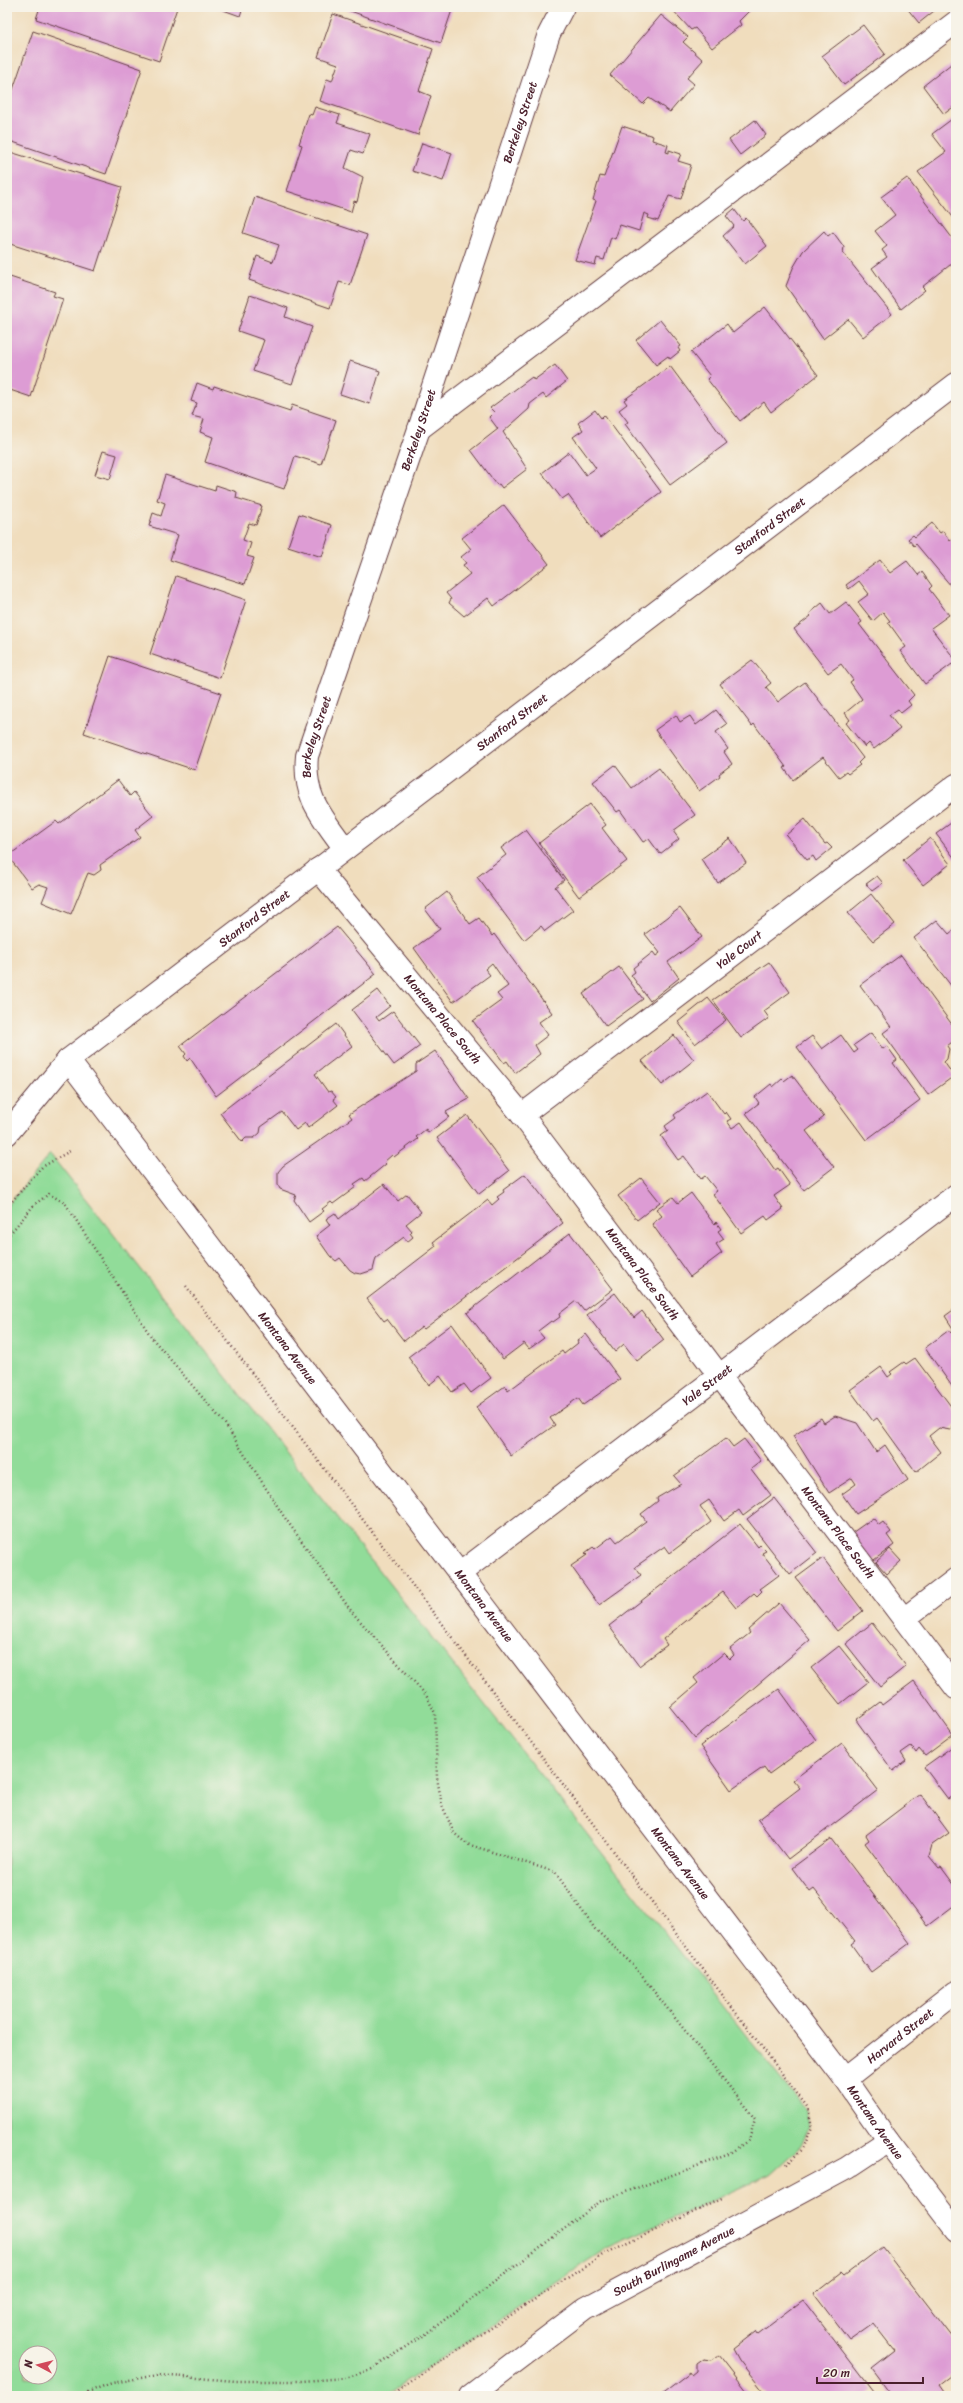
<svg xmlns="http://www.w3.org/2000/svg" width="963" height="2403" viewBox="0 0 963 2403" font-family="Sriracha,sans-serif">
<rect width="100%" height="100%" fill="#f7f3e8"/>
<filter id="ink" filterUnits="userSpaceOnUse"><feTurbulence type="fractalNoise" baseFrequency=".025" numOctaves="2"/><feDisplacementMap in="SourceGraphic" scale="8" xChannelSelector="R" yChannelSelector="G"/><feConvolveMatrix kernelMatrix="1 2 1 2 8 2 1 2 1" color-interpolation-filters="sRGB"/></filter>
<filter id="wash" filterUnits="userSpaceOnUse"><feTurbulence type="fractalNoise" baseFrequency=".012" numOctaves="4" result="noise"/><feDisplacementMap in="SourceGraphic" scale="16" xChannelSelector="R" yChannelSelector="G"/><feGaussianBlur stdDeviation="0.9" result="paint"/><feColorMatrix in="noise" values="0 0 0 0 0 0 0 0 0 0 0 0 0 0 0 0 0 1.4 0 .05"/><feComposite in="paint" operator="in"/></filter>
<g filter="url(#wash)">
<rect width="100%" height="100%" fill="#f0ddbd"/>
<!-- green -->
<path fill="#91dc99" stroke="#6e7e62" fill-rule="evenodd" d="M50 1154 805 2110 809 2128 801 2146 769 2175 607 2248 385 2396H7V1206ZM26 2353H50V2377H26Z"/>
<g id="blocks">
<!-- building -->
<g fill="#dd9cd4">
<path d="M40 7H173L177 8 159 61 36 19Z"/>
<path d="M215 7H243L240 16Z"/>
<path d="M339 7H453L441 43Z"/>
<path d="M670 7H753L739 21 741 25 712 48 695 28 691 30Z"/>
<path d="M906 7H939L919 23Z"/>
<path d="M333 14 433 49 419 91 431 96 418 135 320 101 327 79 332 81 338 64 318 57Z"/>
<path d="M661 15 688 37 683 42 703 60 687 78 694 84 670 112 649 98 643 104 610 75Z"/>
<path d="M863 25 885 54 844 85 822 56Z"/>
<path d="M33 31 142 69 106 174 7 140V107Z"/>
<path d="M951 64 956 70V105L944 114 923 86Z"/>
<path d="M315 107 340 115 337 123 370 134 363 154 351 150 345 168 363 177 357 202 354 201 351 212 287 191 302 145 299 144 309 114 312 115Z"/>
<path d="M956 116V221L918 172 946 152 932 134Z"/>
<path d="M755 120 766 135 740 155 729 140Z"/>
<path d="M622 126 653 136 652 140 668 145 666 152 669 153V150L681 154 678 161 691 165 681 199 669 196 658 221 648 218 649 215 644 213 639 231 620 225 615 239 611 237 604 260 597 258 595 265 575 260 596 201 593 200 600 176 604 177Z"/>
<path d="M422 143 452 153 443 181 412 171Z"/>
<path d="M7 151 122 187 95 271 7 243Z"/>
<path d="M907 178 956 243V265H950L922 287 925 290 901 309 872 268 887 257 882 250 887 246 875 231 895 215 881 197Z"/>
<path d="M255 197 367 235 350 285 339 282 330 308 249 280 257 256 273 262 279 245 243 233Z"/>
<path d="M734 209 743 221 746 218 767 246 745 264 723 236 734 226 726 216Z"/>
<path d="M824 231 828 236 833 232 844 247 843 253 892 314 863 337 848 319 823 339 786 286 793 268 803 251Z"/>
<path d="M7 276 55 292 53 296 63 299 31 397 7 389Z"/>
<path d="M250 295 288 308 285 317 312 327 292 384 253 371 264 340 238 331Z"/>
<path d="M765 307 818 375 771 412 764 402 740 421 707 379 710 376 691 352 727 324 733 333Z"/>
<path d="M660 320 681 346 678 348 680 351 670 359 668 356 656 365 636 340Z"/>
<path d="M350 361 380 371 370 404 340 394Z"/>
<path d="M555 365 567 381 546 398 543 394 530 404 529 409 503 432 527 469 502 488 499 484 497 485 471 450 498 429 489 417 494 412 490 408 532 377 534 380Z"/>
<path d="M670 366 727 443 670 485 625 424 628 422 619 410 627 404 624 400Z"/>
<path d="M197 383 213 389 214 386 290 411 292 405 336 420 321 464 295 456 284 489 205 462 213 437 200 432 204 419 192 416 197 403 191 401Z"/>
<path d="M595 410 601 418 604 415 661 492 600 538 568 495 562 499 542 473 569 452 586 475 596 468 573 437 583 430 578 423Z"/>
<path d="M103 451 117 455 110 479 95 475Z"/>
<path d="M165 475 215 491 216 485 237 492 236 498 262 506 256 525 249 523 243 540 251 543 247 556 254 558 245 584 170 560 178 535 149 526 153 513 161 516 165 503 157 500Z"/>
<path d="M504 505 549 564 494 606 488 598 464 616 449 603 451 599 446 593 470 574 463 565 466 563 461 557 471 549 462 538Z"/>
<path d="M299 514 332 525 322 557 288 546Z"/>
<path d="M932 523 940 533 943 531 950 541 956 536V592L916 544 914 546 908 539 913 535 915 537Z"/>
<path d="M880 560 890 573 907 561 918 575 922 572 932 586 929 589 949 615 931 628 954 658 956 657V669L952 664 925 684 900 651 906 647 888 622 890 621 883 612 873 621 858 602 869 594 859 581 849 589 846 585Z"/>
<path d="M176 576 246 600 220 678 150 654Z"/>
<path d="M846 602 862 622 859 624 914 695 908 701 911 705 901 713 898 709 889 715 900 729 874 749 869 743 865 747 846 723 850 720 845 713 862 699 850 682 853 680 841 664 828 673 794 629 811 616 809 614 822 603 830 614Z"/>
<path d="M110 656 221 693 195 770 84 733Z"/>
<path d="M752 660 771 683 766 687 778 702 805 682 863 758 858 763 860 765 848 774 846 772 839 777 823 757 793 780 784 768 786 767 754 724 752 726 720 684Z"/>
<path d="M716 710 727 724 716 732 728 749 724 752 732 764 719 774 720 776 699 791 655 730 676 715 680 722 690 716 696 725Z"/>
<path d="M615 765 632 788 659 768 695 815 673 831 679 839 660 854 649 839 643 842 620 810 617 812 593 782Z"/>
<path d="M118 780 130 796 134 792 153 816 135 830 140 837 100 865 101 870 94 875 88 873 71 914 42 902 48 887 39 884 32 888 8 856 56 821 59 824Z"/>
<path d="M590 804 606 825 602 828 627 861 579 897 539 843Z"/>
<path d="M805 819 825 844 827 843 832 848 816 861 813 856 807 860 786 835Z"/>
<path d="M955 820 956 821V860L936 834Z"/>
<path d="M526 830 564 880 555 887 573 910 545 931 541 926 524 940 477 877 506 855 501 848Z"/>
<path d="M730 838 746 863 718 883 701 859Z"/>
<path d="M930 838 950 864 923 885 903 860Z"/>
<path d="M877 876 883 883 872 891 866 884Z"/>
<path d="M447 892 470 924 479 918 492 936 494 934 552 1013 539 1022 548 1035 535 1045 540 1054 515 1073 507 1061 504 1063 473 1021 502 1000 497 994 508 986 492 963 485 969 490 975 453 1002 414 948 440 929 425 909Z"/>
<path d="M871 894 895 924 873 941 848 913Z"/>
<path d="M680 908 702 937 668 962 679 978 650 1001 631 975 635 972 633 968 653 952 656 956 660 953 645 934Z"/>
<path d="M937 920 949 934 956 928V992L914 938Z"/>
<path d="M337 927 376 974 216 1096 190 1058 187 1061 184 1056 186 1054 180 1046Z"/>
<path d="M901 955 956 1030V1039L947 1046 949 1049 947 1059 944 1062 954 1076 928 1095 883 1033 891 1027 860 985Z"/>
<path d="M769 962 790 992 764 1011 769 1018 741 1038 713 1000Z"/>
<path d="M619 967 643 999 606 1026 583 994Z"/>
<path d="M378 990 390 1006 376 1017 379 1021 393 1011 420 1046 394 1065 352 1010Z"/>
<path d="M708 998 726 1020 695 1044 678 1022Z"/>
<path d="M336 1024 352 1046 315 1074 328 1092 331 1091 336 1097 333 1099 338 1105 308 1128 305 1123 296 1130 282 1112 261 1127 260 1133 254 1138H246L242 1142 220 1113Z"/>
<path d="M871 1033 883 1049 887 1046 897 1060 893 1063 920 1100 866 1140 797 1047 812 1036 822 1049 841 1035 854 1053 858 1050 854 1045Z"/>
<path d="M674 1035 694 1060 662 1085 642 1061Z"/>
<path d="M435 1051 469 1099 446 1112 449 1117 428 1133 426 1129 416 1137 418 1139 394 1157 392 1155 384 1162 386 1164 365 1181 363 1178 354 1184 356 1187 333 1204 331 1202 322 1209 324 1211 309 1222 294 1200 296 1195 280 1189 278 1185V1172L283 1166 352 1118 349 1114 416 1071V1064Z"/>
<path d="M792 1075 824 1117 806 1131 834 1167 804 1190 746 1113 759 1103 755 1097 771 1084 773 1087 782 1079 784 1081Z"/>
<path d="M707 1091 724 1114 726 1112 731 1119 727 1121 732 1128 741 1122 775 1170 778 1168 790 1185 774 1196 783 1209 768 1220 765 1216 741 1233 713 1194 717 1191 705 1176 701 1179 684 1156 678 1160 661 1136 668 1131 665 1126 676 1118 674 1115Z"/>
<path d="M467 1115 509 1171 479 1194 437 1138Z"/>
<path d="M525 1174 563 1223 424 1329 422 1327 404 1341 387 1319 384 1321 367 1299 436 1246 433 1242 488 1200 492 1205 499 1199 497 1197 504 1192 503 1190Z"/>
<path d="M641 1178 660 1202 637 1220 618 1196Z"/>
<path d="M384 1184 398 1201 407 1194 421 1212 406 1224 412 1231 410 1233 413 1237 407 1242 404 1237 376 1258 373 1270 361 1274 355 1273 350 1270 340 1258 336 1261 330 1256 316 1236 330 1225 326 1219 335 1213 339 1219Z"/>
<path d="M691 1193 714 1224 716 1222 721 1229 718 1231 724 1239 716 1244 722 1253 690 1277 652 1224 662 1216 656 1209 673 1197 678 1203Z"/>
<path d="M570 1233 613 1289 584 1311 576 1301 559 1314 560 1317 553 1322 551 1321 538 1331 544 1338 529 1349 524 1343 503 1359 467 1313Z"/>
<path d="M615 1293 634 1318 642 1311 664 1340 637 1361 624 1344 615 1352 587 1315Z"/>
<path d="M956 1308V1392L925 1348 949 1330 951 1333 954 1330 945 1316Z"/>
<path d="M452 1324 491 1378 471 1393 464 1384 452 1392 440 1376 429 1385 408 1357Z"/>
<path d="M586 1334 620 1379 583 1405 578 1398 550 1418 555 1425 511 1456 476 1407 505 1386 508 1391 562 1351 564 1354 578 1343 577 1341Z"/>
<path d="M915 1358 956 1413V1425L950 1430 939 1428 929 1436 941 1452 916 1472 877 1418 873 1421 850 1390 881 1367 888 1377 892 1374 890 1372 904 1362 906 1364Z"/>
<path d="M835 1416 857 1423 876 1452 885 1445 908 1480 856 1514 842 1494 856 1484 852 1478 829 1493 793 1436 821 1418 824 1423Z"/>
<path d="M726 1438 733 1447 744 1439 761 1461 751 1469 771 1495 743 1516 739 1510 724 1521 709 1500 700 1506 711 1522 670 1553 665 1546 635 1567 641 1575 599 1605 571 1566 587 1555 585 1553 593 1547 595 1549 612 1536 617 1542 646 1521 641 1514 658 1501 657 1498 681 1484 674 1476Z"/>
<path d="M774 1498 817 1553 790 1574 747 1519Z"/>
<path d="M873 1518 879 1525 883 1522 891 1532 887 1535 894 1545 870 1563 849 1535Z"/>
<path d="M740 1524 758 1547 760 1545 766 1551 762 1553 779 1575 760 1589 762 1591 757 1596 754 1593 736 1608 723 1592 663 1639 667 1645 639 1666 609 1626Z"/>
<path d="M890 1549 901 1561 887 1574 876 1562Z"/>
<path d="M823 1558 863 1611 837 1631 796 1578Z"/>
<path d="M779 1603 810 1640 695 1738 670 1707 698 1683 694 1678 724 1653 730 1659 734 1655 730 1649 750 1633 748 1630Z"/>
<path d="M872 1623 906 1666 880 1687 846 1644Z"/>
<path d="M839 1646 868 1682 840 1704 811 1668Z"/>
<path d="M956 1657V1678L946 1665Z"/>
<path d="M914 1681 953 1735 925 1756 919 1749 916 1753 911 1746 901 1753 906 1761 893 1771 856 1720 880 1702 882 1705Z"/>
<path d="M779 1689 816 1740 769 1774 764 1767 731 1790 700 1746Z"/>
<path d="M842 1743 878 1790 788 1859 758 1820 800 1788 793 1780Z"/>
<path d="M956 1744V1796L955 1794 948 1799 924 1767Z"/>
<path d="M920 1794 949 1833 932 1845 929 1856 939 1868 941 1867 956 1887V1904L927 1926 865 1843 869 1840 866 1835Z"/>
<path d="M831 1839 910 1943 871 1972 851 1944 855 1941 814 1889 810 1892 792 1868Z"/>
<path d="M882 2247 956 2343V2371L938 2385 943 2392 938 2396H892L871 2368 894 2350 873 2323 849 2340 814 2294 841 2273 844 2276Z"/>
<path d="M803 2300 873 2391 867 2396H767L739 2360 733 2349 755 2332 757 2335Z"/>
<path d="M719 2355 751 2396H660L690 2373 692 2376 697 2372V2364L704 2359 712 2360Z"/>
</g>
</g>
</g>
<g filter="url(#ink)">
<use href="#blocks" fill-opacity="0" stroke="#633c41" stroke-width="1"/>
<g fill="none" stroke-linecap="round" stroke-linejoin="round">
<defs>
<g id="minor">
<path d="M419 429 956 22"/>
<path id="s1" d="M345 849C322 816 303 798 307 756L419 429 549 34 563 7"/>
<path id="s2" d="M318 869 522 1115 956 1688"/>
<path id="s3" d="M68 1060 845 2079 888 2141 956 2230"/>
<path id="s4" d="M522 1115 956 785"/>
<path id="s5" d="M7 1134 68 1060 956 384"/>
<path id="s6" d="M459 1574 956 1195"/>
<path d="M904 1619 956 1579"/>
<path id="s7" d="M845 2079 956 1992"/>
<path id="s8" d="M470 2396 586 2308 847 2168 888 2141"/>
</g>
</defs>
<!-- minor casing -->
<use href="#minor" stroke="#633c41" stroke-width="24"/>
<!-- path -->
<g stroke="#633c41" stroke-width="2.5" stroke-dasharray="1 3" stroke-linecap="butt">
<path d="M7 1207 42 1167 70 1151"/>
<path d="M7 1237 35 1204 49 1194 65 1203 152 1338 225 1424 283 1515 352 1612 426 1695 435 1713 437 1778 442 1805 454 1833 467 1844 555 1872 595 1929 633 1965 755 2119 749 2140 727 2155 601 2201 431 2330 372 2369 346 2378 302 2381H236L158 2375 112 2383 77 2396"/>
<path d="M186 1286 808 2108 812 2127 803 2149 784 2166"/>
<path d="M392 2396 424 2372 604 2254 724 2198"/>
</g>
<!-- minor -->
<use href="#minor" stroke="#fff" stroke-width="22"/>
</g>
</g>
<g text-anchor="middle" stroke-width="3.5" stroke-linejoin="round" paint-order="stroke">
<!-- street labels -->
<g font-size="12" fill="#4a1f2b" stroke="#f7f3e8">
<text dy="4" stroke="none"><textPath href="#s1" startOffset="772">Berkeley Street</textPath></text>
<text dy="4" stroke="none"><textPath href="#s1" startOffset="448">Berkeley Street</textPath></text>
<text dy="4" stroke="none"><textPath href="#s5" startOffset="978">Stanford Street</textPath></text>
<text dy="4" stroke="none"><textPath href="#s5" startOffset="654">Stanford Street</textPath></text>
<text dy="4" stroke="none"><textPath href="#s1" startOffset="124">Berkeley Street</textPath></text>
<text dy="4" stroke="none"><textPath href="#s5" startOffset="330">Stanford Street</textPath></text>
<text dy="4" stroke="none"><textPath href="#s4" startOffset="273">Yale Court</textPath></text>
<text dy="4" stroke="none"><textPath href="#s2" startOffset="195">Montana Place South</textPath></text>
<text dy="4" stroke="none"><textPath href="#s2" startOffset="519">Montana Place South</textPath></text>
<text dy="4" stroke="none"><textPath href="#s3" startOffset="362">Montana Avenue</textPath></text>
<text dy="4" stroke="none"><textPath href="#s6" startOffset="312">Yale Street</textPath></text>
<text dy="4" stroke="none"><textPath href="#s2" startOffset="843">Montana Place South</textPath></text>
<text dy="4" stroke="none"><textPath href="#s3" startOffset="686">Montana Avenue</textPath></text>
<text dy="4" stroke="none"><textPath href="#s3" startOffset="1010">Montana Avenue</textPath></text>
<text dy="4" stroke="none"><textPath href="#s7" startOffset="70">Harvard Street</textPath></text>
<text dy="4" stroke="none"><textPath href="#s3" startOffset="1334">Montana Avenue</textPath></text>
<text dy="4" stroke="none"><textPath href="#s8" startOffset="245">South Burlingame Avenue</textPath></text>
</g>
</g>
<!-- margin -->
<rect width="963" height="2403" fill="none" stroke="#f7f3e8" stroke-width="24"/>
<!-- north arrow -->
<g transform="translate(38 2365) rotate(277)"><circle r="19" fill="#f7f3e8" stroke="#b29e9c"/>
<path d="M0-3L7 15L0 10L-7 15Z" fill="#d1495b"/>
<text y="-6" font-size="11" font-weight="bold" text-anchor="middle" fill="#4a1f2b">N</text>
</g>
<!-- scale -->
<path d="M817 2377v6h106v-6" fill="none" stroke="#4a1f2b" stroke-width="2"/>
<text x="823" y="2377" font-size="12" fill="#4a1f2b" stroke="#f7f3e8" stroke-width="3" paint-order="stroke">20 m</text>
</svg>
